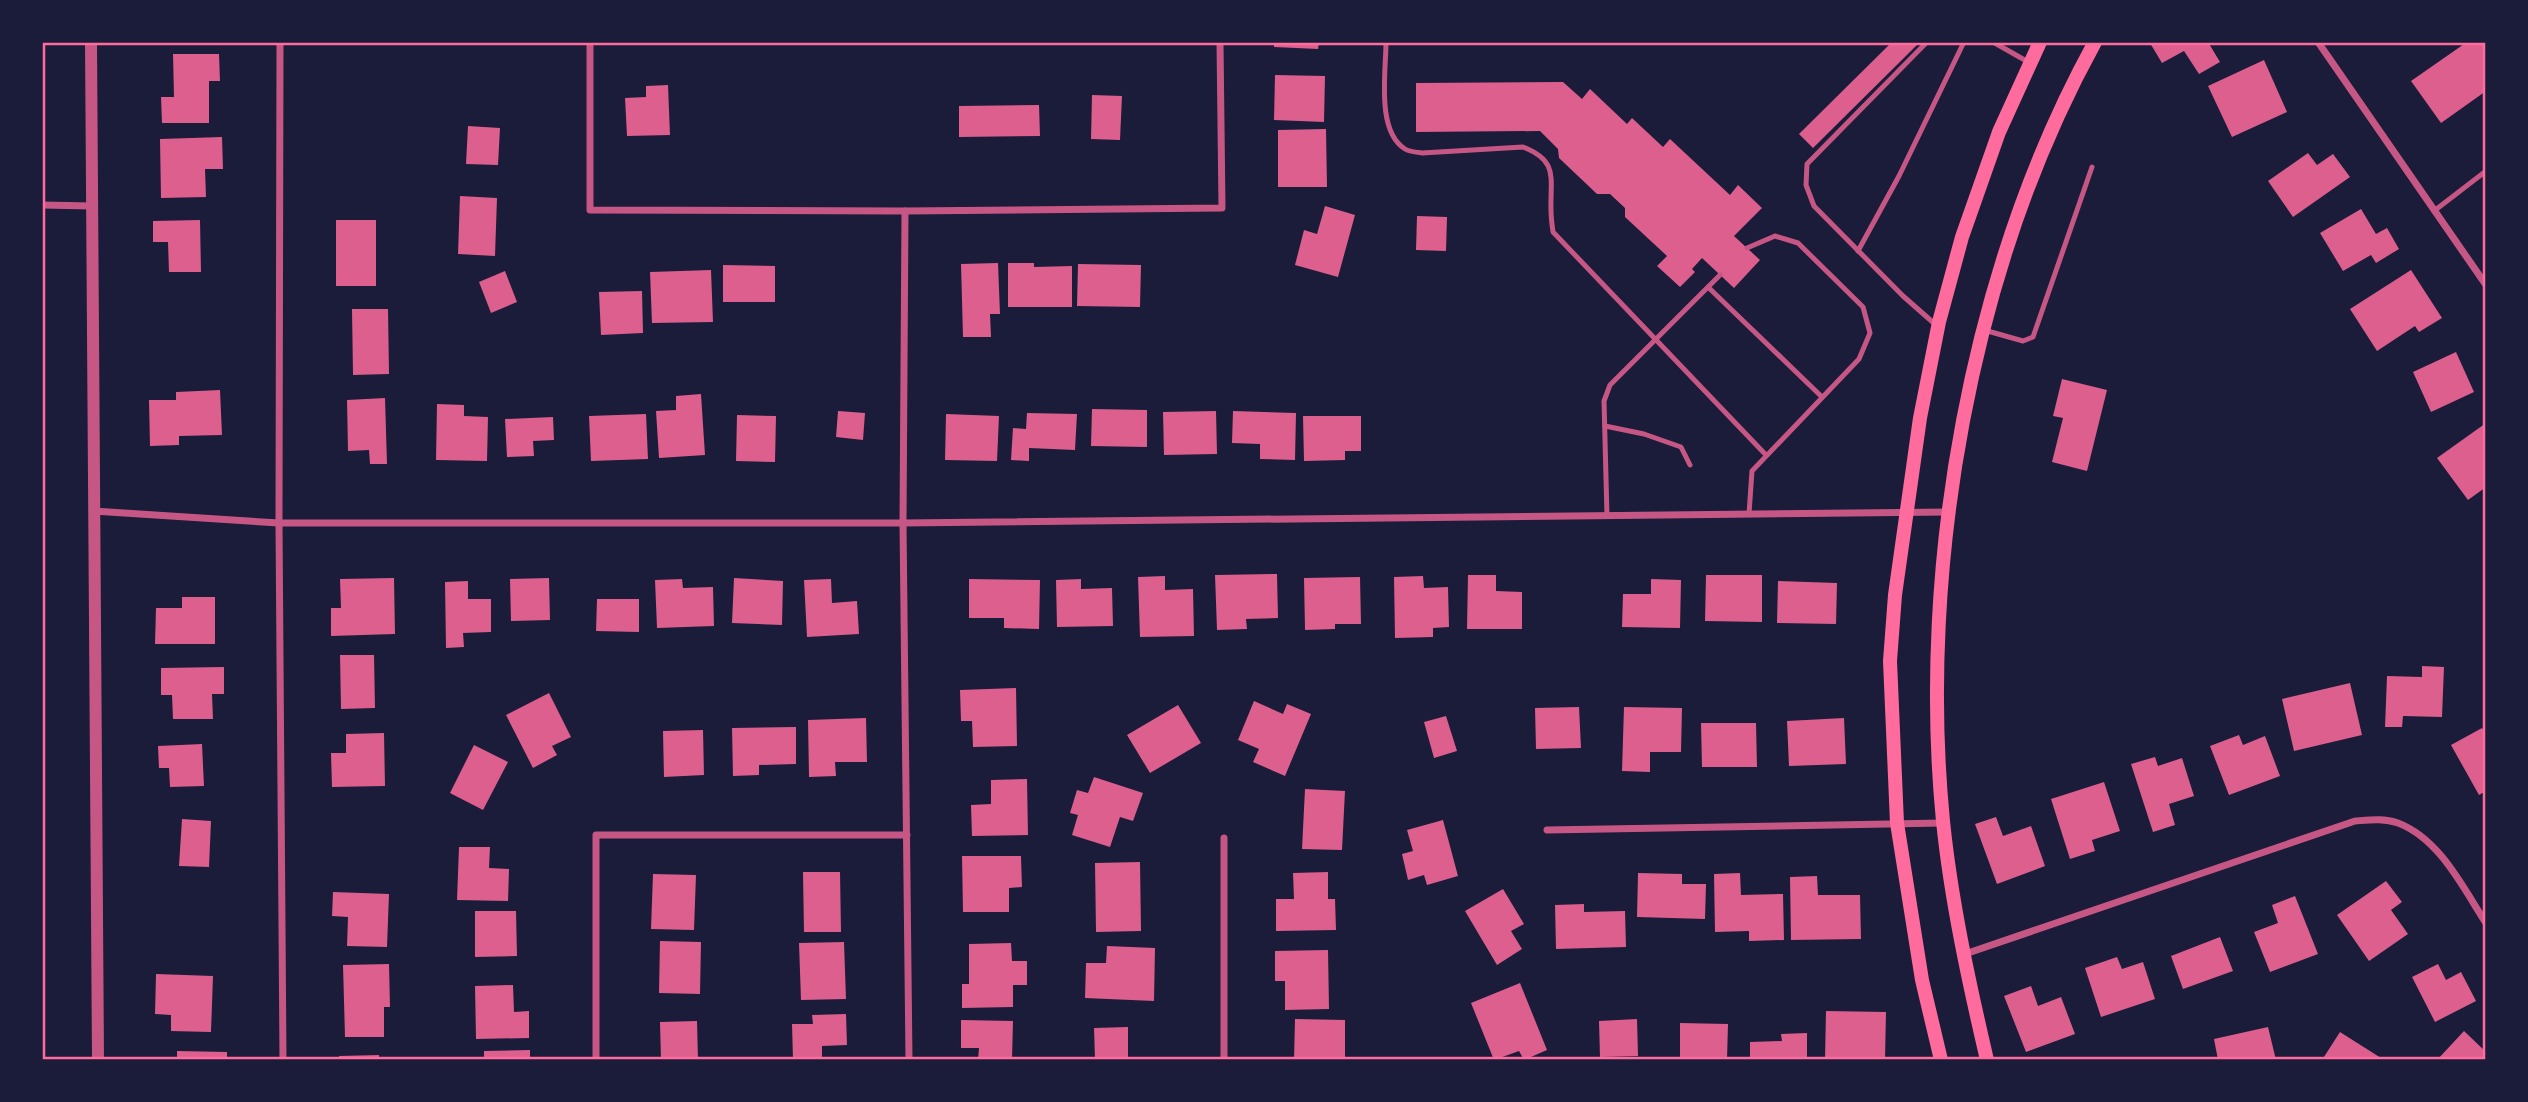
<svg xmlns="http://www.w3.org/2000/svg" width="2528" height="1102" viewBox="0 0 2528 1102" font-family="Montserrat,sans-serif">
<rect width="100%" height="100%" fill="#1b1b3a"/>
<!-- building -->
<g fill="#dd5f8e">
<path d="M1274 42H1319L1318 49 1274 47Z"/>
<path d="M1892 42H1920L1813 148 1799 134Z"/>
<path d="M2152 42H2208L2220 62 2199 74 2184 51 2162 63 2150 43Z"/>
<path d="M2467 42H2486V91L2441 123 2411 81Z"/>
<path d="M173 54H219L220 81H209V123H162L161 97H174Z"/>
<path d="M2264 60 2287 112 2232 137 2208 86Z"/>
<path d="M1275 75 1325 76 1324 122 1274 120Z"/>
<path d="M1563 82 1582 99 1590 89 1627 124 1632 118 1663 147 1670 139 1730 195 1738 185 1762 208 1734 236 1760 260 1734 288 1702 258 1692 269 1695 272 1680 287 1657 266 1667 256 1625 217V208L1610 194H1597L1559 158 1558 149 1540 131 1416 132V83Z"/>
<path d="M668 85 670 135 627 136 625 98 646 97V86Z"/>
<path d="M1092 95 1122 96 1120 140 1091 139Z"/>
<path d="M1039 105 1040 136 959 137V106Z"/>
<path d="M468 126 500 128 498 165 466 164Z"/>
<path d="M1326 129 1327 187H1278V130Z"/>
<path d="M222 137 223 169H205L206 197 161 198 160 139Z"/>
<path d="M2308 153 2317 165 2333 154 2350 177 2293 217 2268 181Z"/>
<path d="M460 196 497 198 495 256 458 254Z"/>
<path d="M1325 206 1355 215 1338 277 1295 265 1304 230 1317 234Z"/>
<path d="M2361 209 2376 234 2387 228 2399 249 2376 263 2371 255 2343 271 2320 233Z"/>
<path d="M1417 216 1447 217 1446 251 1416 250Z"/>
<path d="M200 220 201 272H169L168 242H153V221Z"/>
<rect x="336" y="220" width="40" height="66"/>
<path d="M998 263 1000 314H990L991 337H963L961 264Z"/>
<path d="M1008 263H1034V267L1072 266V307H1008Z"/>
<path d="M1078 264 1141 265 1140 307 1077 306Z"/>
<path d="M723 265 775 266V302H723Z"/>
<path d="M711 270 713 322 652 323 650 272Z"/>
<path d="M2411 270 2442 318 2419 332 2415 326 2377 351 2350 309Z"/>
<path d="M505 271 517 302 491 313 479 282Z"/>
<path d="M642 291 643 333 601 335 599 292Z"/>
<path d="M352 309H388L389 374 353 375Z"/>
<path d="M2456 352 2474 392 2431 412 2413 372Z"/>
<path d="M2062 379 2107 390 2087 471 2052 462 2063 418 2053 416Z"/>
<path d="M220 390 222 435 179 436V445L150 446 149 400H176V392Z"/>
<path d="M701 394 705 455 659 458 656 411 676 410V396Z"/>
<path d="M385 398 387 464H370L369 450 348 451 347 400Z"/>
<path d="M437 404 464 405V416L488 417 487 461 436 460Z"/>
<path d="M1092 409 1147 410V447L1091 446Z"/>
<path d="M838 411 865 413 863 440 836 437Z"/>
<path d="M1216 411 1217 454 1164 455 1163 412Z"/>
<path d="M1233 411 1296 413 1295 460 1260 459V444L1232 443Z"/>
<path d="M1027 413 1077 414 1075 450 1029 448V461L1011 460 1013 428 1026 429Z"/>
<path d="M646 414 648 459 591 461 589 416Z"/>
<path d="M946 414 999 416 997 461 945 460Z"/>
<path d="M737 415 776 416 775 462 736 461Z"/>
<path d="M1303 416H1361V451H1345V460L1304 461Z"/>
<path d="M553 417 554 440 533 441 534 456 507 457 505 419Z"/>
<path d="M2486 423V487L2468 500 2437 458Z"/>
<path d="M1277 574 1278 618 1246 619 1247 629 1217 630 1215 575Z"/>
<path d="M1468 575H1496V591L1522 592V629H1467Z"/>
<path d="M1706 575H1762V622L1705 621Z"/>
<path d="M1165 576V590L1193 589 1194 636 1140 637 1138 577Z"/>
<path d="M1423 576 1424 588 1448 587 1449 627 1433 628V637L1395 638 1394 577Z"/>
<path d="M1360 577 1361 624H1335V629L1305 630 1304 578Z"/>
<path d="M394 578 395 634 331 636V608H341L340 579Z"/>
<path d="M549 578 550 620 511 621 510 579Z"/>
<path d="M734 578 783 581 782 625 732 623Z"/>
<path d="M682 579 683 588 713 587 714 626 657 628 655 580Z"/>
<path d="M831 579 832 603 857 601 859 634 807 637 804 580Z"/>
<path d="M969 579 1040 580 1039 629 1004 628V618H969Z"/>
<path d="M1081 579V589L1112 588 1113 626 1057 627 1056 580Z"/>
<path d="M1651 579 1681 580 1680 628 1622 627 1623 594H1651Z"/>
<path d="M468 581V599H491V632L463 633 464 647 446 648 445 582Z"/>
<path d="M1778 581 1837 583 1836 624 1777 623Z"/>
<path d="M182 597H215V644H155L156 608H182Z"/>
<path d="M597 599H639V632L596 631Z"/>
<path d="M340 655H374L375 708 341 709Z"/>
<path d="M2422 666 2444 667 2442 717 2403 716 2402 727H2385L2387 676 2422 677Z"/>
<path d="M224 667V694H212L213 719H173L172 695H161V668Z"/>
<path d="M2350 683 2362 735 2294 751 2282 699Z"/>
<path d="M1016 688 1017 746 973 747 972 721H961L960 690Z"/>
<path d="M549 693 571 737 552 746 557 755 533 768 506 715Z"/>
<path d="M1254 701 1283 714 1287 704 1311 714 1285 776 1253 762 1259 749 1238 740Z"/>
<path d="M1178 705 1201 743 1150 773 1127 735Z"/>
<path d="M1579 707 1581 748 1536 749 1535 708Z"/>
<path d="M1624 707 1682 708 1681 752H1650V772L1622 771Z"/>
<path d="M1446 716 1457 751 1434 758 1424 722Z"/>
<path d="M866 718 867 762H835L836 776 809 777 808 720Z"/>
<path d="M1844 718 1846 764 1789 766 1787 721Z"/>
<path d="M1701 723H1756L1757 767H1702Z"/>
<path d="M796 727V764L759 765V775L733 776 732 728Z"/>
<path d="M2482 728 2486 734V791L2479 795 2451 745Z"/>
<path d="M703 730 704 775 664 777 663 731Z"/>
<path d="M384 733 385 786 332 787 331 753H346V734Z"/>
<path d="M2239 735 2243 745 2265 736 2280 776 2229 795 2210 746Z"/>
<path d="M202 744 204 786 170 787 169 768H159L158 746Z"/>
<path d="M474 745 508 762 483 810 450 793Z"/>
<path d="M2155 757 2158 766 2182 758 2194 796 2169 804 2175 825 2153 832 2131 764Z"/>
<path d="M1094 777 1143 793 1133 821 1120 817 1110 847 1072 835 1078 815 1070 813 1077 790 1088 793Z"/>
<path d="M1027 779 1028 835 972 836 971 805 991 804V780Z"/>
<path d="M2104 782 2120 831 2092 840 2095 851 2070 859 2051 799Z"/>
<path d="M1305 789 1345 791 1342 850 1302 849Z"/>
<path d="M1996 817 2003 836 2031 826 2045 866 1997 884 1975 824Z"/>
<path d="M182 819 211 821 209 867 179 866Z"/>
<path d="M1443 820 1458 876 1427 885 1424 875 1408 880 1402 854 1413 851 1407 830Z"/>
<path d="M459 847H490L489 868 509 869 508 901 457 900Z"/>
<path d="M962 856H1021L1022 887 1009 888V912H963Z"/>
<path d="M1140 862 1141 931 1096 932 1095 863Z"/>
<path d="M803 872H840L841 932H804Z"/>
<path d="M1328 872V899H1335L1336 930 1276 931V899H1294L1293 873Z"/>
<path d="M1638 873 1682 874V884H1706L1705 919 1637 917Z"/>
<path d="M1740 873 1741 895 1783 894 1784 940 1749 941V931L1715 932 1714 874Z"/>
<path d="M653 874 696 875 694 930 651 929Z"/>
<path d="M1817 876 1818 895H1860L1861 939 1791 940 1790 877Z"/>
<path d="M2386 881 2402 902 2391 910 2408 934 2369 961 2337 915Z"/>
<path d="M1503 889 1524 924 1511 931 1522 949 1497 965 1465 911Z"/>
<path d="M333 892 389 894 387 947 347 946 348 917 332 916Z"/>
<path d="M2295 896 2318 954 2270 972 2254 932 2278 923 2272 905Z"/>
<path d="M1584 904V912L1625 911 1626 947 1556 949 1555 905Z"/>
<path d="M475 911H516L517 956 475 957Z"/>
<path d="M2220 937 2233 971 2183 989 2171 956Z"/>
<path d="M660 941 701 942 700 994 659 993Z"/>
<path d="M844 942 846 999 801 1000 799 943Z"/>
<path d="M1011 943 1012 961H1027V985H1013V1007L962 1008V984H969V944Z"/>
<path d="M1107 946 1155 948 1154 1001 1085 998 1086 963H1106Z"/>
<path d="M1328 950 1329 1009 1285 1010V981H1275V951Z"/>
<path d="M2117 957 2122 969 2143 962 2155 999 2101 1017 2085 968Z"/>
<path d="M389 964 390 1007H384V1037H345L343 965Z"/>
<path d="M2438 964 2446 980 2461 972 2476 1001 2435 1022 2412 977Z"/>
<path d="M156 974 213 976 211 1032 171 1031V1015L155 1014Z"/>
<path d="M1520 983 1547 1050 1524 1060 1519 1051 1494 1060 1471 1003Z"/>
<path d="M513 985 514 1012 529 1011V1038L476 1039 475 986Z"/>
<path d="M2031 986 2038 1006 2061 997 2075 1034 2026 1052 2004 996Z"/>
<path d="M1826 1011 1886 1012 1885 1060H1825Z"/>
<path d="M846 1014 847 1045 822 1046V1060H793L792 1024H813L812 1015Z"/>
<path d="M1295 1019 1345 1020V1060H1294Z"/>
<path d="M1637 1019 1638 1056 1600 1057 1599 1021Z"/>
<path d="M961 1020 1013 1021 1012 1060H978L979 1048H961Z"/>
<path d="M697 1021 698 1060H661L660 1022Z"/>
<path d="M1680 1023 1728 1024 1727 1060 1680 1057Z"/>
<path d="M1128 1027V1060H1095L1094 1028Z"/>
<path d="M2268 1027 2276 1060H2218L2214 1039Z"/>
<path d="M2464 1031 2486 1052V1060H2437Z"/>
<path d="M2340 1032 2381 1058 2380 1060H2322Z"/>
<path d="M1807 1033V1060H1750V1042L1782 1041 1781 1034Z"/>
<path d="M530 1050V1060H484V1051Z"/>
<path d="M177 1051 227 1052V1060H177Z"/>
<path d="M379 1055V1060H340L339 1056Z"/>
</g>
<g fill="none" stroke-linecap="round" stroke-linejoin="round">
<!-- service -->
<g stroke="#c65784" stroke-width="5">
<path d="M1386 42C1386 72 1376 131 1405 149 1410 152 1416 152 1422 153L1523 147C1559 161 1550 178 1551 210 1551 217 1552 225 1553 232L1766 455"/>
<path d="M1927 42 1807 164 1806 185 1814 206 1903 296 1936 325"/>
<path d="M1993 42 2030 63"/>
<path d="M2434 211 2486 171"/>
<path d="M1747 248 1775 236 1798 243 1863 307 1870 333 1859 359 1752 471 1749 514"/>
<path d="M1858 251 1899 176 1964 42"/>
<path d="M1709 288 1822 397"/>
<path d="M1984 330 2023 341 2033 337 2092 167"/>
<path d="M1605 426 1644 434 1681 447 1690 465"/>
<path d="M1607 516 1604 401 1610 385 1720 275"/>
</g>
<!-- minor -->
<g stroke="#c65784" stroke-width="7">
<path d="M280 42 279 523 283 1060"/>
<path d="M590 42V210L905 211 1222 208 1220 42"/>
<path d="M2318 42 2486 285"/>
<path d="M42 205 92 206"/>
<path d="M905 211 903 523 909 1060"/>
<path d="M93 511 279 523H903L1948 512"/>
<path d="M1547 830 1943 823"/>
<path d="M1224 838V1060"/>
<path d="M1965 954 2355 821C2369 820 2384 818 2398 823 2440 839 2463 888 2486 923"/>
<path d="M596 1060V835H907"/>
</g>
<!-- tertiary -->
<path stroke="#c65784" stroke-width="12" d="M91 42 98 1060"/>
<!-- secondary -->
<g stroke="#ff6b9d" stroke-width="14">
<path d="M1941 1060 1922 980 1897 823 1890 661 1895 595 1920 418 1939 322 1962 237 1999 132 2040 42"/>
<path d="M1987 1060C1969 983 1951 900 1943 821 1918 566 1971 267 2095 42"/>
</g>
</g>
<!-- border -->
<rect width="2528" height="1102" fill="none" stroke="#1b1b3a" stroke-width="88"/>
<rect x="44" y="44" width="2440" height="1014" fill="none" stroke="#ff6b9d" stroke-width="2.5"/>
</svg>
